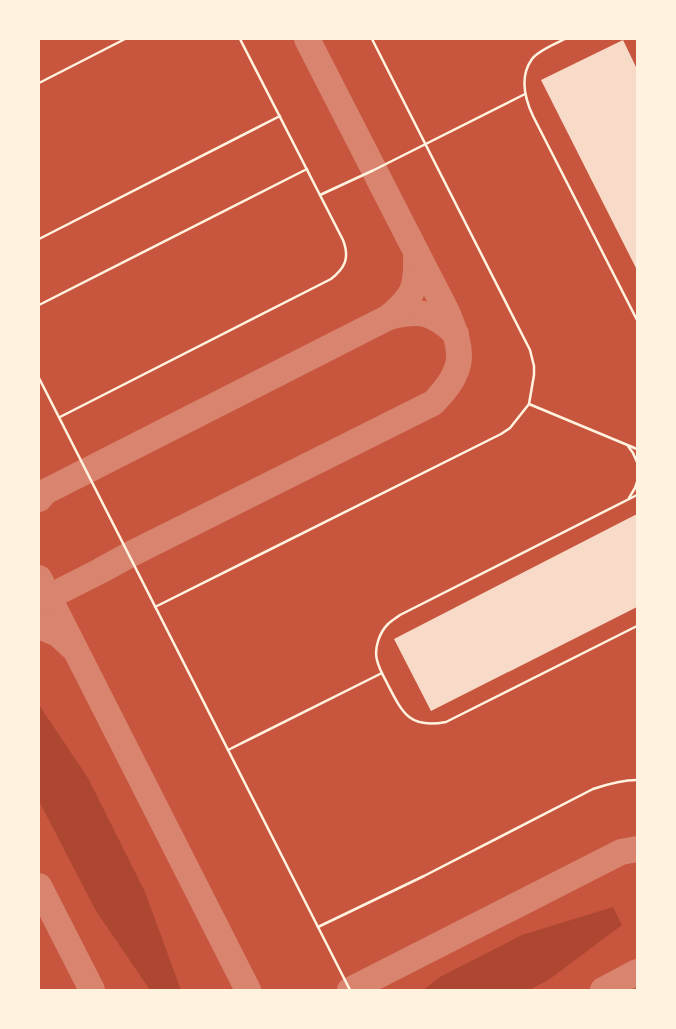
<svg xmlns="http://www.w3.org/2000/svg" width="676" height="1029" viewBox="0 0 676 1029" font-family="Mulish,sans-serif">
<rect width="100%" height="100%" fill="#c8553d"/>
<!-- green -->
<g fill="#ae4732">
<path d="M39 705 88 778 145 892 181 990H150L96 911 39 801Z"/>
<path d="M613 907 622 925 547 981 529 990H423L440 977 522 935Z"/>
</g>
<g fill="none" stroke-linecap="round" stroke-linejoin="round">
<!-- taxiway -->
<g stroke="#d8846e" stroke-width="26">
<path d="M389 317C420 309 433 312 456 334"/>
<path d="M39 499 45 492 389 317C415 295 417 287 416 252"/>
<path d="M39 578 248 990"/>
<path d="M39 602 100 571 129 555 433 403C466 369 464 353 447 312L307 39"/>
<path d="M39 626 58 634 72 647"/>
<path d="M39 886 92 990"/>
<path d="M350 990 621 852 637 849"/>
<path d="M603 990 637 972"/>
</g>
</g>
<!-- building -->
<g fill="#f7dbc8">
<path d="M623 40 637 69V270L541 80Z"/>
<path d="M637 514V607L431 711 394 639Z"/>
</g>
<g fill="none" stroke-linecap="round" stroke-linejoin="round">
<!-- service -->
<g stroke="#fff3e0" stroke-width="2.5">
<path d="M565 39C555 44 539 50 532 59 519 77 525 99 533 116L637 320"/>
<path d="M39 83 125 39"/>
<path d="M320 195 374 170 525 94"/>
<path d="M39 239 280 116"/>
<path d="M39 305 307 169"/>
<path d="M39 378 350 990"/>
<path d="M529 404 637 449"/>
<path d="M60 417 331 279C345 268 350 258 343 240L240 39"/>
<path d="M628 446 633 453 637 462"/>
<path d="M637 495 400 615C396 618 391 621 388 624 379 633 374 649 377 660 379 669 384 677 388 685 403 714 410 729 446 722L637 626"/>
<path d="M629 498 635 488 637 482"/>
<path d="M155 607 501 434 510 428 529 404 534 375V366L530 350 372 39"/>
<path d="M228 750 382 673"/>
<path d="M318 927 424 876 593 789C608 784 622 780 637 780"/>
</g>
</g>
<!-- border -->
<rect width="676" height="1029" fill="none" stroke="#fff3e0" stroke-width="80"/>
</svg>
